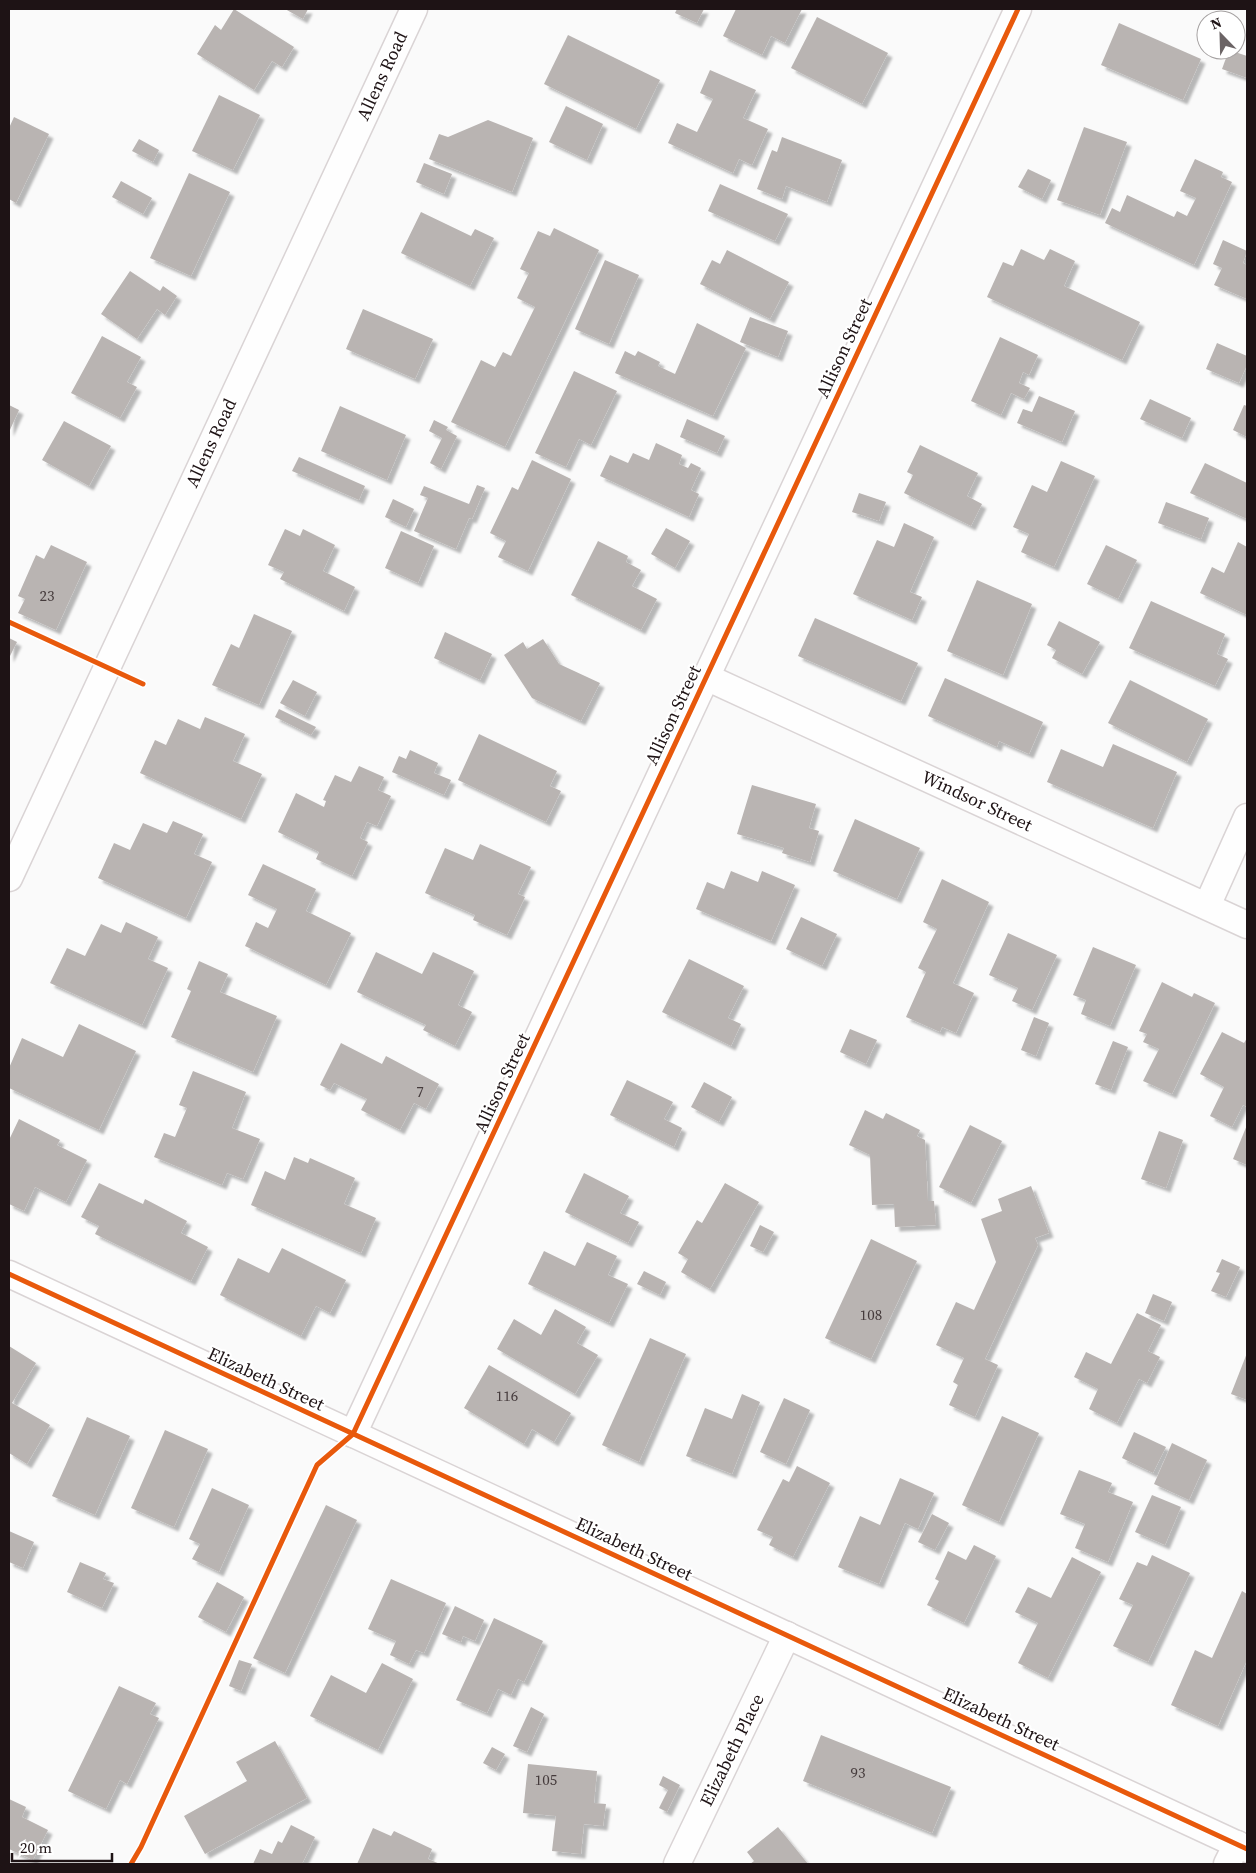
<svg xmlns="http://www.w3.org/2000/svg" width="1256" height="1873" viewBox="0 0 1256 1873" font-family="'Source Serif 4',serif">
<defs>
<filter id="shadow"><feDropShadow dx="4.5" dy="4.5" stdDeviation="1" flood-color="#0004"/></filter>
</defs>
<rect width="100%" height="100%" fill="#fafafa"/>
<!-- building -->
<g fill="#b9b4b2" filter="url(#shadow)">
<path d="M234 9 294 47 282 67 272 61 254 90 197 54 215 25 221 30Z"/>
<path d="M285 9H308L303 19Z"/>
<path d="M677 9H704L697 23 675 13Z"/>
<path d="M736 9H802L785 43 771 36 762 55 723 36Z"/>
<path d="M817 17 888 53 862 104 791 68Z"/>
<path d="M1119 23 1201 59 1183 100 1101 65Z"/>
<path d="M568 35 660 80 636 129 544 84Z"/>
<path d="M1229 50 1247 56V78L1222 69Z"/>
<path d="M710 70 756 90 743 118 768 129 752 165 739 159 733 173 668 143 677 123 697 132 713 99 700 93Z"/>
<path d="M219 95 260 115 233 170 192 151Z"/>
<path d="M566 106 603 124 587 160 549 142Z"/>
<path d="M14 117 49 134 16 203 9 199V128Z"/>
<path d="M488 120 533 138 512 192 429 159 439 134 448 137Z"/>
<path d="M1084 127 1127 142 1100 215 1057 200Z"/>
<path d="M782 137 842 160 827 202 786 186 782 199 757 189 772 150 777 152Z"/>
<path d="M139 139 159 150 153 162 132 151Z"/>
<path d="M1195 159 1223 172 1221 177 1232 182 1194 265 1105 223 1112 208 1120 212 1127 195 1174 217 1177 211 1187 216 1196 198 1180 191Z"/>
<path d="M424 163 452 174 444 194 416 182Z"/>
<path d="M1028 169 1051 180 1042 199 1018 187Z"/>
<path d="M189 173 230 192 191 276 150 258Z"/>
<path d="M121 181 152 198 143 214 112 197Z"/>
<path d="M720 184 788 214 775 241 708 211Z"/>
<path d="M421 212 471 236 475 229 494 238 470 286 401 253Z"/>
<path d="M554 228 599 250 505 447 451 422 481 360 495 367 503 352 511 356 535 307 517 298 529 273 520 269 538 231 550 236Z"/>
<path d="M1223 240 1247 251 1243 263 1247 265V299L1214 285 1222 268 1213 264Z"/>
<path d="M1021 249 1044 260 1050 249 1075 261 1064 286 1140 322 1122 360 987 297 1003 262 1013 266Z"/>
<path d="M727 250 789 282 770 319 700 284 712 260 720 264Z"/>
<path d="M605 260 639 275 609 344 575 329Z"/>
<path d="M130 271 160 291 163 286 177 296 165 315 157 309 137 339 101 314Z"/>
<path d="M363 309 433 339 415 379 346 349Z"/>
<path d="M750 317 788 331 778 357 740 342Z"/>
<path d="M697 323 746 348 713 416 615 373 625 351 635 356 638 351 660 362 658 366 675 374Z"/>
<path d="M102 336 141 357 127 382 137 387 120 418 71 393Z"/>
<path d="M1000 337 1038 355 1029 375 1023 372 1019 383 1030 388 1024 399 1011 393 1001 415 971 401Z"/>
<path d="M1217 343 1247 356V365L1239 383 1206 369Z"/>
<path d="M574 371 617 391 591 445 579 439 566 467 535 453Z"/>
<path d="M1039 396 1075 411 1062 442 1017 423 1023 409 1032 412Z"/>
<path d="M1150 399 1191 418 1182 438 1140 419Z"/>
<path d="M9 405 19 410 9 432Z"/>
<path d="M1244 405 1247 406V437L1233 430Z"/>
<path d="M340 406 406 435 387 480 321 451Z"/>
<path d="M687 419 725 436 717 453 680 437Z"/>
<path d="M434 420 448 427 446 430 457 436 441 469 430 463 442 438 429 431Z"/>
<path d="M64 421 111 446 89 486 42 460Z"/>
<path d="M656 443 682 455 679 464 688 468 691 463 701 468 691 490 699 494 689 517 600 476 610 455 628 463 633 453 649 460Z"/>
<path d="M920 445 978 473 967 496 982 504 971 526 904 493 913 475 907 472Z"/>
<path d="M299 457 365 486 359 500 292 471Z"/>
<path d="M532 460 571 479 528 571 498 557 506 541 490 533 512 487 518 490Z"/>
<path d="M1061 461 1095 476 1054 567 1021 552 1029 534 1013 527 1032 485 1047 492Z"/>
<path d="M1205 463 1247 483V519L1190 493Z"/>
<path d="M477 485 485 488 472 519 469 518 456 549 414 531 428 498 420 495 424 486 469 504Z"/>
<path d="M859 493 886 502 879 521 852 512Z"/>
<path d="M393 499 414 509 406 527 385 517Z"/>
<path d="M1166 502 1209 518 1201 539 1158 523Z"/>
<path d="M904 523 934 537 910 592 922 597 912 620 853 594 877 540 894 547Z"/>
<path d="M666 528 690 541 675 568 651 554Z"/>
<path d="M285 529 300 536 303 529 335 545 323 571 355 587 344 611 280 579 284 572 268 565Z"/>
<path d="M401 531 434 546 418 583 385 568Z"/>
<path d="M598 541 628 556 626 562 641 570 632 586 657 599 641 630 571 595Z"/>
<path d="M1238 542 1247 547V615L1200 593 1212 567 1224 573Z"/>
<path d="M51 545 87 562 56 630 18 613 25 599 18 596 36 555 44 559Z"/>
<path d="M1106 545 1137 560 1118 599 1087 584Z"/>
<path d="M977 580 1032 604 1003 675 947 651Z"/>
<path d="M1151 601 1225 634 1217 654 1228 659 1215 686 1129 648Z"/>
<path d="M254 614 292 631 259 705 212 685 231 644 239 648Z"/>
<path d="M815 618 918 663 901 701 798 656Z"/>
<path d="M1059 621 1100 642 1082 674 1052 658 1056 650 1047 645Z"/>
<path d="M445 632 492 654 480 680 434 658Z"/>
<path d="M9 638 17 642 9 658Z"/>
<path d="M543 639 559 664 600 683 581 721 532 698 504 655 523 642 527 649Z"/>
<path d="M945 678 1043 722 1029 754 999 741 997 747 928 716Z"/>
<path d="M293 680 317 692 305 716 280 703Z"/>
<path d="M1130 680 1208 719 1187 762 1108 723Z"/>
<path d="M279 709 316 727 311 735 275 717Z"/>
<path d="M205 717 245 734 233 761 262 774 241 819 140 773 155 740 166 745 178 719 200 729Z"/>
<path d="M479 734 557 771 550 786 561 791 546 822 458 780Z"/>
<path d="M1113 744 1177 772 1153 828 1047 782 1061 749 1103 767Z"/>
<path d="M410 750 438 763 434 773 451 780 444 795 392 772 399 756 406 759Z"/>
<path d="M359 766 384 777 378 790 391 796 377 826 367 822 360 838 368 842 352 876 316 859 319 852 278 832 296 793 324 807 326 801 323 800 335 775 351 782Z"/>
<path d="M752 785 816 804 809 828 819 831 810 862 782 853 784 848 737 834Z"/>
<path d="M855 819 920 848 897 899 833 871Z"/>
<path d="M173 821 203 834 194 854 212 862 186 918 98 878 114 843 130 850 143 823 167 833Z"/>
<path d="M480 844 531 867 518 894 525 897 507 935 473 920 475 915 425 893 445 848 473 860Z"/>
<path d="M263 864 316 889 306 911 351 933 326 985 245 946 256 922 268 928 277 909 248 895Z"/>
<path d="M731 871 758 882 762 871 795 885 771 941 696 909 707 882 724 889Z"/>
<path d="M942 879 989 902 953 983 974 993 956 1033 942 1027 940 1032 906 1017 926 972 918 968 937 929 923 922Z"/>
<path d="M801 917 837 934 822 966 786 949Z"/>
<path d="M126 922 158 937 148 959 168 968 142 1025 50 983 67 948 85 956 101 924 121 933Z"/>
<path d="M1008 933 1057 955 1032 1010 1012 1001 1018 988 989 975Z"/>
<path d="M1093 947 1136 965 1110 1026 1081 1014 1086 1000 1073 995Z"/>
<path d="M376 952 422 974 433 952 474 971 458 1005 472 1012 455 1046 423 1030 426 1025 357 992Z"/>
<path d="M689 959 744 986 728 1018 741 1024 731 1046 662 1012Z"/>
<path d="M199 961 228 974 220 992 277 1016 253 1072 171 1037 191 991 187 989Z"/>
<path d="M1162 982 1192 997 1194 993 1215 1003 1172 1094 1143 1081 1159 1049 1143 1042 1147 1034 1139 1031Z"/>
<path d="M1034 1017 1049 1023 1036 1056 1021 1050Z"/>
<path d="M79 1024 136 1051 99 1130 9 1088V1068L22 1038 63 1057Z"/>
<path d="M850 1029 877 1040 866 1064 840 1052Z"/>
<path d="M1222 1032 1244 1043 1247 1038V1107L1243 1105 1232 1127 1210 1116 1224 1087 1200 1074Z"/>
<path d="M1113 1041 1128 1047 1111 1090 1095 1084Z"/>
<path d="M341 1043 382 1064 386 1056 439 1084 426 1109 414 1103 400 1130 361 1110 367 1099 334 1083 330 1090 320 1085Z"/>
<path d="M193 1071 246 1092 232 1128 260 1139 243 1179 227 1173 222 1185 154 1157 164 1133 175 1137 187 1108 179 1105Z"/>
<path d="M627 1080 673 1102 664 1119 682 1128 674 1147 610 1115Z"/>
<path d="M704 1082 732 1097 719 1122 691 1107Z"/>
<path d="M865 1110 883 1119 886 1113 920 1130 917 1136 925 1140 928 1201H934L936 1225 895 1227 894 1204 872 1205 870 1155 849 1145Z"/>
<path d="M19 1119 60 1140 57 1145 87 1160 66 1202 35 1187 24 1211 9 1204V1140Z"/>
<path d="M970 1125 1002 1141 971 1203 939 1187Z"/>
<path d="M1247 1125V1165L1233 1159Z"/>
<path d="M1159 1131 1183 1140 1166 1188 1141 1179Z"/>
<path d="M294 1157 308 1163 310 1158 355 1178 344 1204 376 1218 361 1253 251 1205 265 1171 285 1180Z"/>
<path d="M584 1173 629 1196 620 1213 639 1222 628 1243 565 1212Z"/>
<path d="M99 1183 143 1204 145 1199 187 1221 181 1233 208 1247 191 1281 95 1234 99 1226 81 1217Z"/>
<path d="M725 1183 759 1202 710 1289 681 1272 688 1259 678 1253 697 1220 702 1223Z"/>
<path d="M1031 1186 1049 1233 1035 1238 1038 1245 985 1359 998 1365 975 1417 949 1405 958 1385 953 1382 964 1358 936 1345 956 1302 974 1310 996 1262 981 1219 1002 1211 998 1199Z"/>
<path d="M760 1225 774 1232 763 1252 750 1246Z"/>
<path d="M871 1239 917 1261 871 1359 825 1338Z"/>
<path d="M587 1242 617 1256 608 1275 628 1284 609 1323 528 1284 544 1251 575 1266Z"/>
<path d="M282 1248 346 1280 330 1313 316 1306 301 1336 220 1295 238 1258 269 1273Z"/>
<path d="M1222 1259 1240 1267 1226 1297 1211 1291 1220 1273 1216 1272Z"/>
<path d="M644 1271 666 1282 660 1295 637 1284Z"/>
<path d="M1153 1294 1172 1302 1164 1321 1145 1313Z"/>
<path d="M555 1309 586 1327 577 1343 598 1355 575 1394 497 1349 514 1319 541 1335Z"/>
<path d="M1137 1313 1161 1325 1148 1351 1160 1357 1147 1383 1139 1379 1117 1423 1089 1409 1098 1389 1074 1377 1086 1352 1111 1364Z"/>
<path d="M650 1338 686 1354 639 1462 602 1445Z"/>
<path d="M9 1346 36 1363 12 1403 50 1425 27 1464 9 1453Z"/>
<path d="M1247 1353V1400L1231 1394Z"/>
<path d="M489 1365 571 1413 554 1442 532 1429 524 1444 464 1408Z"/>
<path d="M742 1394 760 1402 732 1474 686 1456 705 1408 732 1419Z"/>
<path d="M784 1398 810 1410 786 1464 760 1452Z"/>
<path d="M1002 1416 1039 1433 999 1522 962 1505Z"/>
<path d="M87 1417 130 1436 95 1515 52 1496Z"/>
<path d="M165 1430 208 1449 174 1527 131 1508Z"/>
<path d="M1134 1432 1166 1447 1153 1473 1122 1458Z"/>
<path d="M1172 1443 1207 1460 1189 1500 1154 1484Z"/>
<path d="M797 1466 830 1483 793 1557 769 1545 773 1537 757 1530 783 1479 789 1482Z"/>
<path d="M1079 1470 1112 1483 1108 1492 1133 1502 1108 1562 1075 1548 1085 1524 1060 1514Z"/>
<path d="M900 1478 934 1493 918 1529 905 1523 879 1584 838 1567 860 1516 880 1525Z"/>
<path d="M212 1488 249 1505 219 1572 192 1559 200 1544 189 1539Z"/>
<path d="M1152 1495 1181 1507 1165 1545 1135 1532Z"/>
<path d="M326 1505 357 1520 285 1673 253 1658Z"/>
<path d="M932 1514 949 1523 935 1550 918 1542Z"/>
<path d="M9 1531 34 1542 23 1568 9 1562Z"/>
<path d="M974 1545 996 1556 964 1623 927 1605 939 1581 935 1579 948 1551 966 1560Z"/>
<path d="M1152 1555 1190 1573 1148 1662 1113 1646 1133 1605 1119 1599 1137 1562 1147 1566Z"/>
<path d="M1072 1557 1101 1572 1048 1678 1018 1663 1038 1623 1015 1612 1028 1587 1051 1598Z"/>
<path d="M80 1562 106 1573 103 1579 114 1583 102 1608 67 1592Z"/>
<path d="M391 1579 446 1603 424 1653 416 1650 409 1664 390 1655 396 1641 368 1629Z"/>
<path d="M217 1582 244 1597 226 1632 198 1617Z"/>
<path d="M1242 1591 1247 1594V1660L1218 1726 1171 1705 1195 1650 1212 1658Z"/>
<path d="M455 1606 484 1620 475 1641 463 1636 461 1642 442 1634Z"/>
<path d="M494 1618 543 1641 524 1682 518 1679 511 1695 498 1689 487 1713 456 1700Z"/>
<path d="M239 1660 252 1664 241 1691 229 1686Z"/>
<path d="M382 1663 413 1679 378 1750 310 1716 331 1675 366 1693Z"/>
<path d="M119 1686 156 1703 150 1714 159 1718 127 1784 120 1780 106 1809 68 1791Z"/>
<path d="M531 1707 544 1714 527 1752 513 1746Z"/>
<path d="M821 1735 951 1787 932 1833 803 1781Z"/>
<path d="M275 1741 307 1798 205 1854 184 1816 247 1781 236 1762Z"/>
<path d="M492 1747 505 1754 496 1770 483 1763Z"/>
<path d="M528 1764 597 1771 594 1803 606 1804 603 1826 584 1824 581 1854 552 1851 556 1816 523 1813Z"/>
<path d="M663 1776 680 1785 667 1812 659 1808 668 1790 659 1785Z"/>
<path d="M9 1799 26 1807 22 1817 48 1830 33 1860 9 1849Z"/>
<path d="M291 1825 315 1837 302 1864H253L260 1849 272 1854 278 1841 282 1843Z"/>
<path d="M778 1827 808 1864H750L754 1861 747 1852Z"/>
<path d="M373 1828 391 1836 394 1831 432 1849 428 1859 440 1864H357Z"/>
</g>
<g fill="none" stroke-linecap="round" stroke-linejoin="round">
<defs>
<g id="minor">
<path d="M706 677 1247 925"/>
<path d="M9 878 414 9"/>
<path d="M1207 906 1247 817"/>
<path d="M9 1274 1247 1849"/>
<path d="M353 1434 1018 9"/>
<path d="M677 1864 787 1635"/>
<path d="M1227 1864 1237 1844"/>
</g>
</defs>
<!-- minor casing -->
<use href="#minor" stroke="#dad4d5" stroke-width="29"/>
<!-- minor -->
<use href="#minor" stroke="#fefefe" stroke-width="26"/>
<defs>
<g id="cycleway">
<path d="M9 622 143 684"/>
<path d="M9 1274 1247 1849"/>
<path d="M131 1864 141 1847 317 1465 353 1434 1018 9"/>
</g>
</defs>
<!-- cycleway casing -->
<use href="#cycleway" stroke="#fff" stroke-width="8"/>
<!-- cycleway -->
<use href="#cycleway" stroke="#e8590c" stroke-width="5"/>
</g>
<g text-anchor="middle" stroke-width="4.5" stroke-linejoin="round" paint-order="stroke">
<!-- number labels -->
<g font-size="15" fill="#453b3c">
<text x="47" y="601">23</text>
<text x="420" y="1097">7</text>
<text x="871" y="1320">108</text>
<text x="507" y="1401">116</text>
<text x="858" y="1778">93</text>
<text x="546" y="1785">105</text>
</g>
<!-- street labels -->
<g font-size="18" fill="#1e1315" stroke="#fff">
<text transform="translate(382 76) rotate(-65)" y="6">Allens Road</text>
<text transform="translate(844 348) rotate(-65)" y="6">Allison Street</text>
<text transform="translate(211 443) rotate(-65)" y="6">Allens Road</text>
<text transform="translate(673 715) rotate(-65)" y="6">Allison Street</text>
<text transform="translate(977 801) rotate(25)" y="6">Windsor Street</text>
<text transform="translate(502 1083) rotate(-65)" y="6">Allison Street</text>
<text transform="translate(266 1379) rotate(25)" y="6">Elizabeth Street</text>
<text transform="translate(634 1549) rotate(25)" y="6">Elizabeth Street</text>
<text transform="translate(1001 1719) rotate(25)" y="6">Elizabeth Street</text>
<text transform="translate(732 1750) rotate(-64)" y="6">Elizabeth Place</text>
</g>
</g>
<!-- border -->
<rect width="1256" height="1873" fill="none" stroke="#1e1315" stroke-width="20"/>
<!-- north arrow -->
<g transform="translate(1221 35) rotate(337)"><circle r="24" fill="#ffffff" stroke="#a5a1a1"/>
<path d="M0-4L9 19L0 12L-9 19Z" fill="#6b6465"/>
<text y="-8" font-size="14" font-weight="bold" text-anchor="middle" fill="#1e1315">N</text>
</g>
<!-- scale -->
<path d="M12 1853v8h100v-8" fill="none" stroke="#1e1315" stroke-width="2.5"/>
<text x="20" y="1853" font-size="15" fill="#1e1315" stroke="#ffffff" stroke-width="4" paint-order="stroke">20 m</text>
</svg>
